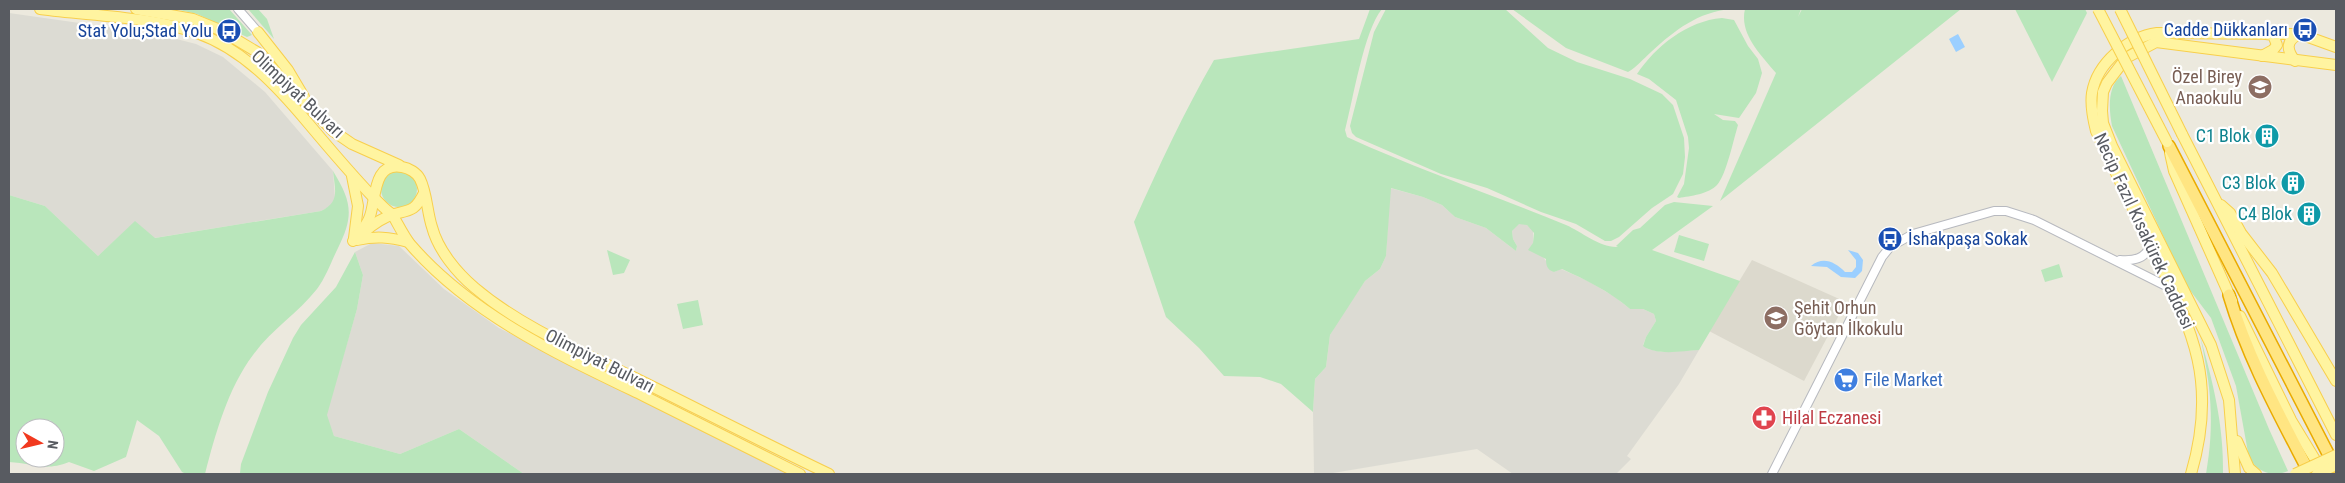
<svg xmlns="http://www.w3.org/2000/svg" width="2345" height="483" viewBox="0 0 2345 483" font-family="'Roboto Condensed',sans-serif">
<rect width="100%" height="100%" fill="#ece9de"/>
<!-- industrial -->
<g fill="#dcdbd3">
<path d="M9 13 157 34 196 44 223 57 265 92 333 171 335 199 331 206 321 211 154 238 135 222 98 256 45 206 9 195Z"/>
<path d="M1390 188 1423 197 1442 205 1455 217 1486 228 1516 251 1517 246 1513 239 1512 231 1519 223 1527 225 1533 230V243L1554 272 1561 269 1588 281 1615 297 1630 309H1643L1654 314 1656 321 1646 337 1643 345 1648 349 1661 352 1699 350 1679 384 1627 456 1631 459 1616 474H1513L1477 449 1327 474H1314L1313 412 1315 379 1326 367 1330 335 1341 316 1365 281 1380 269 1386 256Z"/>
<path d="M372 243 399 246 444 289 499 328 788 474H524L459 429 400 454 334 436 326 415 357 309 363 275 355 252Z"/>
</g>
<!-- education -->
<path fill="#dcd9cd" d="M1752 260 1846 302 1804 381 1709 331Z"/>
<!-- green -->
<g fill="#b9e6bb" fill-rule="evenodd">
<path d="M175 9H229L252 35 247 37 197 14Z"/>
<path d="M248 9H258L267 19 274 39Z"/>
<path d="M1370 9H1382C1364 30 1353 100 1345 130L1347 137C1419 170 1493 195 1566 225 1582 232 1600 248 1618 247L1616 246 1633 230 1640 228 1665 205 1674 202 1713 206 1652 250 1740 281 1699 350C1682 351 1657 356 1643 346L1646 337 1656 321 1654 314 1643 309H1630C1609 291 1586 280 1562 269L1554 272C1547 270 1546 265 1546 259L1528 250 1533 243 1534 233 1527 225 1519 224 1512 231 1513 239 1517 246 1516 251 1486 228 1455 217 1442 205 1423 197 1391 188 1386 256 1380 269 1365 281 1330 335 1326 367 1315 379 1313 412 1281 384 1260 377 1224 376 1199 348 1166 317 1134 222C1159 166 1184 112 1214 60L1359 39Z"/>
<path d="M1386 9H1505L1548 48 1577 62 1630 79 1662 94 1673 105 1684 138 1685 157 1683 174 1673 194 1652 208 1619 237 1611 241H1605L1576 224 1541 212 1487 188 1441 174 1356 137 1352 133 1350 126 1374 32Z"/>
<path d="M1512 9H1731C1698 12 1675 30 1651 52 1643 59 1637 67 1628 72L1566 48Z"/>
<path d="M1745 9H1801L1798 17 1802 9H1961L1720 201 1776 73C1761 55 1739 34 1745 9Z"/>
<path d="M2015 9H2085L2087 13 2052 82Z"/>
<path d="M1722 18 1734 20 1748 46 1758 59 1762 73 1756 93 1739 118 1714 114 1723 120 1735 121 1738 125C1734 138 1726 176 1717 185 1709 194 1690 196 1679 198L1677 197 1684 184 1689 148 1688 137 1676 100 1649 79 1637 74C1656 46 1687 21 1722 18Z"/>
<path d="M2121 76 2269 429 2288 471C2272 478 2258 472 2249 458L2236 386 2211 318 2186 285 2112 126C2109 110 2107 87 2121 76Z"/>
<path d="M333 171C352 202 354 216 338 248 331 262 326 277 317 289 298 313 271 330 253 355 228 388 215 435 205 474H186L182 472 159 436 137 420 126 457 94 471 69 462C44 472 33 463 9 462V195L45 206 98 256 135 221 155 238 321 211C340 202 335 190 333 171ZM25 428H55V458H25Z"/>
<circle cx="399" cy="189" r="18"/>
<path d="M1679 235 1709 244 1704 261 1674 252Z"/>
<path d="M607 250 630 260 624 273 613 275Z"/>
<path d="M355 252 363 275 357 309 327 415 334 436 400 454 459 429 524 474 240 473 241 464 268 392 293 338 301 325 336 287Z"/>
<path d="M2059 264 2063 277 2045 282 2041 270Z"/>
<path d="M698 300 703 325 683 329 677 304Z"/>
<path d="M2200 336C2213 382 2224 426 2223 474H2206C2215 424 2211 385 2200 336Z"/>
</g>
<!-- water -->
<g fill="#9bcfff">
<path d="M1958 34 1965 47 1956 52 1949 39Z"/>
<path d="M1848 250 1858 253 1863 260 1862 271 1855 278 1841 277 1827 267 1811 266C1823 256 1835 262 1845 272H1852L1856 267V260Z"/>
</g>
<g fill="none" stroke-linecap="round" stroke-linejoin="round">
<defs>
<g id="minor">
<path d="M238 9 258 32"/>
<path d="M2120 260C2134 261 2145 259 2151 245"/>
<path d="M1772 474 1882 257 1890 247 1913 234 1994 211H2006L2034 220 2172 289"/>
</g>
<g id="major">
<path d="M40 9C92 16 147 16 197 33 243 49 278 87 308 123 329 148 350 173 373 197 380 203 384 209 392 214"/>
<path d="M136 9 193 19 220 30 257 52 333 131 352 144 399 165"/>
<path d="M258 32 288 70 304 97"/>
<path d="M2262 56 2273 50 2277 45 2273 35 2266 34"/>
<path d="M2295 61C2286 49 2286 41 2299 34"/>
<path d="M2182 134 2336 435"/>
<path d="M2170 153 2174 171 2232 301"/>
<path d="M352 176 358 206 354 238"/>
<path d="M2221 205 2230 213 2241 233 2272 273 2336 381"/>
<path d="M392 214C398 224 403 235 410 244 471 315 561 356 644 396 696 422 748 448 800 474"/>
<path d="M363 233C371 226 384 217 394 214 411 210 415 211 424 193"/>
<path d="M357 240C376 236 389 237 408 242"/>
<path d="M353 241C359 233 367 226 370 216 376 199 373 161 402 167 409 168 417 173 420 179 427 193 427 212 432 227 438 250 457 273 475 288 520 326 577 350 629 375 696 408 762 442 829 474"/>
<path d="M2240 316 2291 420 2322 471"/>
<path d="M2237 441 2249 468 2256 474"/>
<path d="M2191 474C2219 379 2191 328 2151 245 2132 207 2114 169 2096 131 2093 119 2090 106 2092 93 2097 63 2128 37 2157 33L2300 34 2336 47"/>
<path d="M2235 474 2229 400 2211 345 2112 146 2103 123 2102 111 2103 92 2107 83 2126 58 2156 42 2336 65"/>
</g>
<g id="highway">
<path d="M2169 146 2335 467"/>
<path d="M2229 295C2248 359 2280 416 2310 474"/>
</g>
</defs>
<!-- minor casing -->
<use href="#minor" stroke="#b7b9bf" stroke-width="10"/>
<!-- major casing -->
<use href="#major" stroke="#f8cf4c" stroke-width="12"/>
<!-- highway casing -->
<use href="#highway" stroke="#eaab00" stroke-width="14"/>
<!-- minor -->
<use href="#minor" stroke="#fff" stroke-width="8"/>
<!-- major -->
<use href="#major" stroke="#fff4a0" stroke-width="10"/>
<!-- highway -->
<use href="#highway" stroke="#ffe582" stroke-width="11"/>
<defs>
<g id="major-bridge">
<path d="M2098 9 2167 142"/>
<path d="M2120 9 2182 134"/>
<path d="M2295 474 2336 455"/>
<path d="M2317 474 2336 465"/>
</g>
</defs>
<!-- major-bridge casing -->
<use href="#major-bridge" stroke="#f8cf4c" stroke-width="12" stroke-linecap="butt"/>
<!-- major-bridge -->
<use href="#major-bridge" stroke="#fff4a0" stroke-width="10"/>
</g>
<!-- icons -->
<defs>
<symbol id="bus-disc" viewBox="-11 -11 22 22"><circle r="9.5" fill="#1a4fb4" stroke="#fff"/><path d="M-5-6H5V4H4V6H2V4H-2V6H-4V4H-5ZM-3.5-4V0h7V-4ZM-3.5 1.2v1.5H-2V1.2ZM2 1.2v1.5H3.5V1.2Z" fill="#fff"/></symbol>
<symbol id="school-disc" viewBox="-11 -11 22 22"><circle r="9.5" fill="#8d6e63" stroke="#fff"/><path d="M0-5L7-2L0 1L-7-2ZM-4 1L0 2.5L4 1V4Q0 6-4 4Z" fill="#fff"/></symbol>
<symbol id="building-disc" viewBox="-11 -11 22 22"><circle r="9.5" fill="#0f9aa8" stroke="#fff"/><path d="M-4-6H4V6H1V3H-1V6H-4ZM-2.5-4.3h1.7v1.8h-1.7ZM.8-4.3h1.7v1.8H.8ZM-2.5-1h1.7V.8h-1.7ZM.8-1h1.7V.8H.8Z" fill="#fff"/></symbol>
<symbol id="supermarket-disc" viewBox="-11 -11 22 22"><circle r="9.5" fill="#3f7fe0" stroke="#fff"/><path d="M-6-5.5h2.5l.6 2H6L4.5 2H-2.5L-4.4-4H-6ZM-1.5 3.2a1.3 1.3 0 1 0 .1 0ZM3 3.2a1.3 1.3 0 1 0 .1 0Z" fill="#fff"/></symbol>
<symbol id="pharmacy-disc" viewBox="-11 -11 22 22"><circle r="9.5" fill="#e0444e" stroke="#fff"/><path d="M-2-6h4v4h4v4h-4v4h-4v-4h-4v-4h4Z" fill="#fff"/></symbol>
</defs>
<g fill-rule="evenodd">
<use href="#bus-disc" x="2291" y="16" width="28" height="28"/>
<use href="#bus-disc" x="215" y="17" width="28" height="28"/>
<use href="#school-disc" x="2246" y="73" width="28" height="28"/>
<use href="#building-disc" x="2253" y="122" width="28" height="28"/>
<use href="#building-disc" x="2279" y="169" width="28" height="28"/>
<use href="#building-disc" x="2295" y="200" width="28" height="28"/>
<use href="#bus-disc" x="1876" y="225" width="28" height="28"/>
<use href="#school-disc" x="1762" y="304" width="28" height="28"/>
<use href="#supermarket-disc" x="1832" y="366" width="28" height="28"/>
<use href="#pharmacy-disc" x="1750" y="404" width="28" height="28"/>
</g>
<g text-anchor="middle" stroke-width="4.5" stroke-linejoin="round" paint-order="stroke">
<!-- transit labels -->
<g font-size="18" fill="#164399" stroke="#fff" text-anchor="end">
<text x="2288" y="36">Cadde Dükkanları</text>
<text x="212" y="37">Stat Yolu;Stad Yolu</text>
<text x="1908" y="245" text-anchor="start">İshakpaşa Sokak</text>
</g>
<!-- education labels -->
<g font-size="18" fill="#785e54" stroke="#fff" text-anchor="end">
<text x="2242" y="83">Özel Birey<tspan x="2242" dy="21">Anaokulu</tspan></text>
<text x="1794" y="314" text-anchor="start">Şehit Orhun<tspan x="1794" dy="21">Göytan İlkokulu</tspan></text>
</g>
<!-- street labels -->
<g font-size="18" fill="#585b61" stroke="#fff">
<text transform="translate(298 94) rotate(43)" y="6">Olimpiyat Bulvarı</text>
<text transform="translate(2144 231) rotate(65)" y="6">Necip Fazıl Kısakürek Caddesi</text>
<text transform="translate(600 361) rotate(27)" y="6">Olimpiyat Bulvarı</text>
</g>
<!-- culture labels -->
<g font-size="18" fill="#0d838f" stroke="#fff" text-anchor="end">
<text x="2250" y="142">C1 Blok</text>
<text x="2276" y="189">C3 Blok</text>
<text x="2292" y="220">C4 Blok</text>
</g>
<!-- shop labels -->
<g font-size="18" fill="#366cbe" stroke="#fff" text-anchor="start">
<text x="1864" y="386">File Market</text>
</g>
<!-- health labels -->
<g font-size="18" fill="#be3a42" stroke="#fff" text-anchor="start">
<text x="1782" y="424">Hilal Eczanesi</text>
</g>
</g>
<!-- border -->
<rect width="2345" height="483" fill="none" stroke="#585b61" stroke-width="20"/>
<!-- north arrow -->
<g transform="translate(40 443) rotate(98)"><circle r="24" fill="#ffffff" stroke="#bcbdc0"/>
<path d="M0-4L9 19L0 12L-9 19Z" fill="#f1391f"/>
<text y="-8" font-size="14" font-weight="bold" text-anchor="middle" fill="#585b61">N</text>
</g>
</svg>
